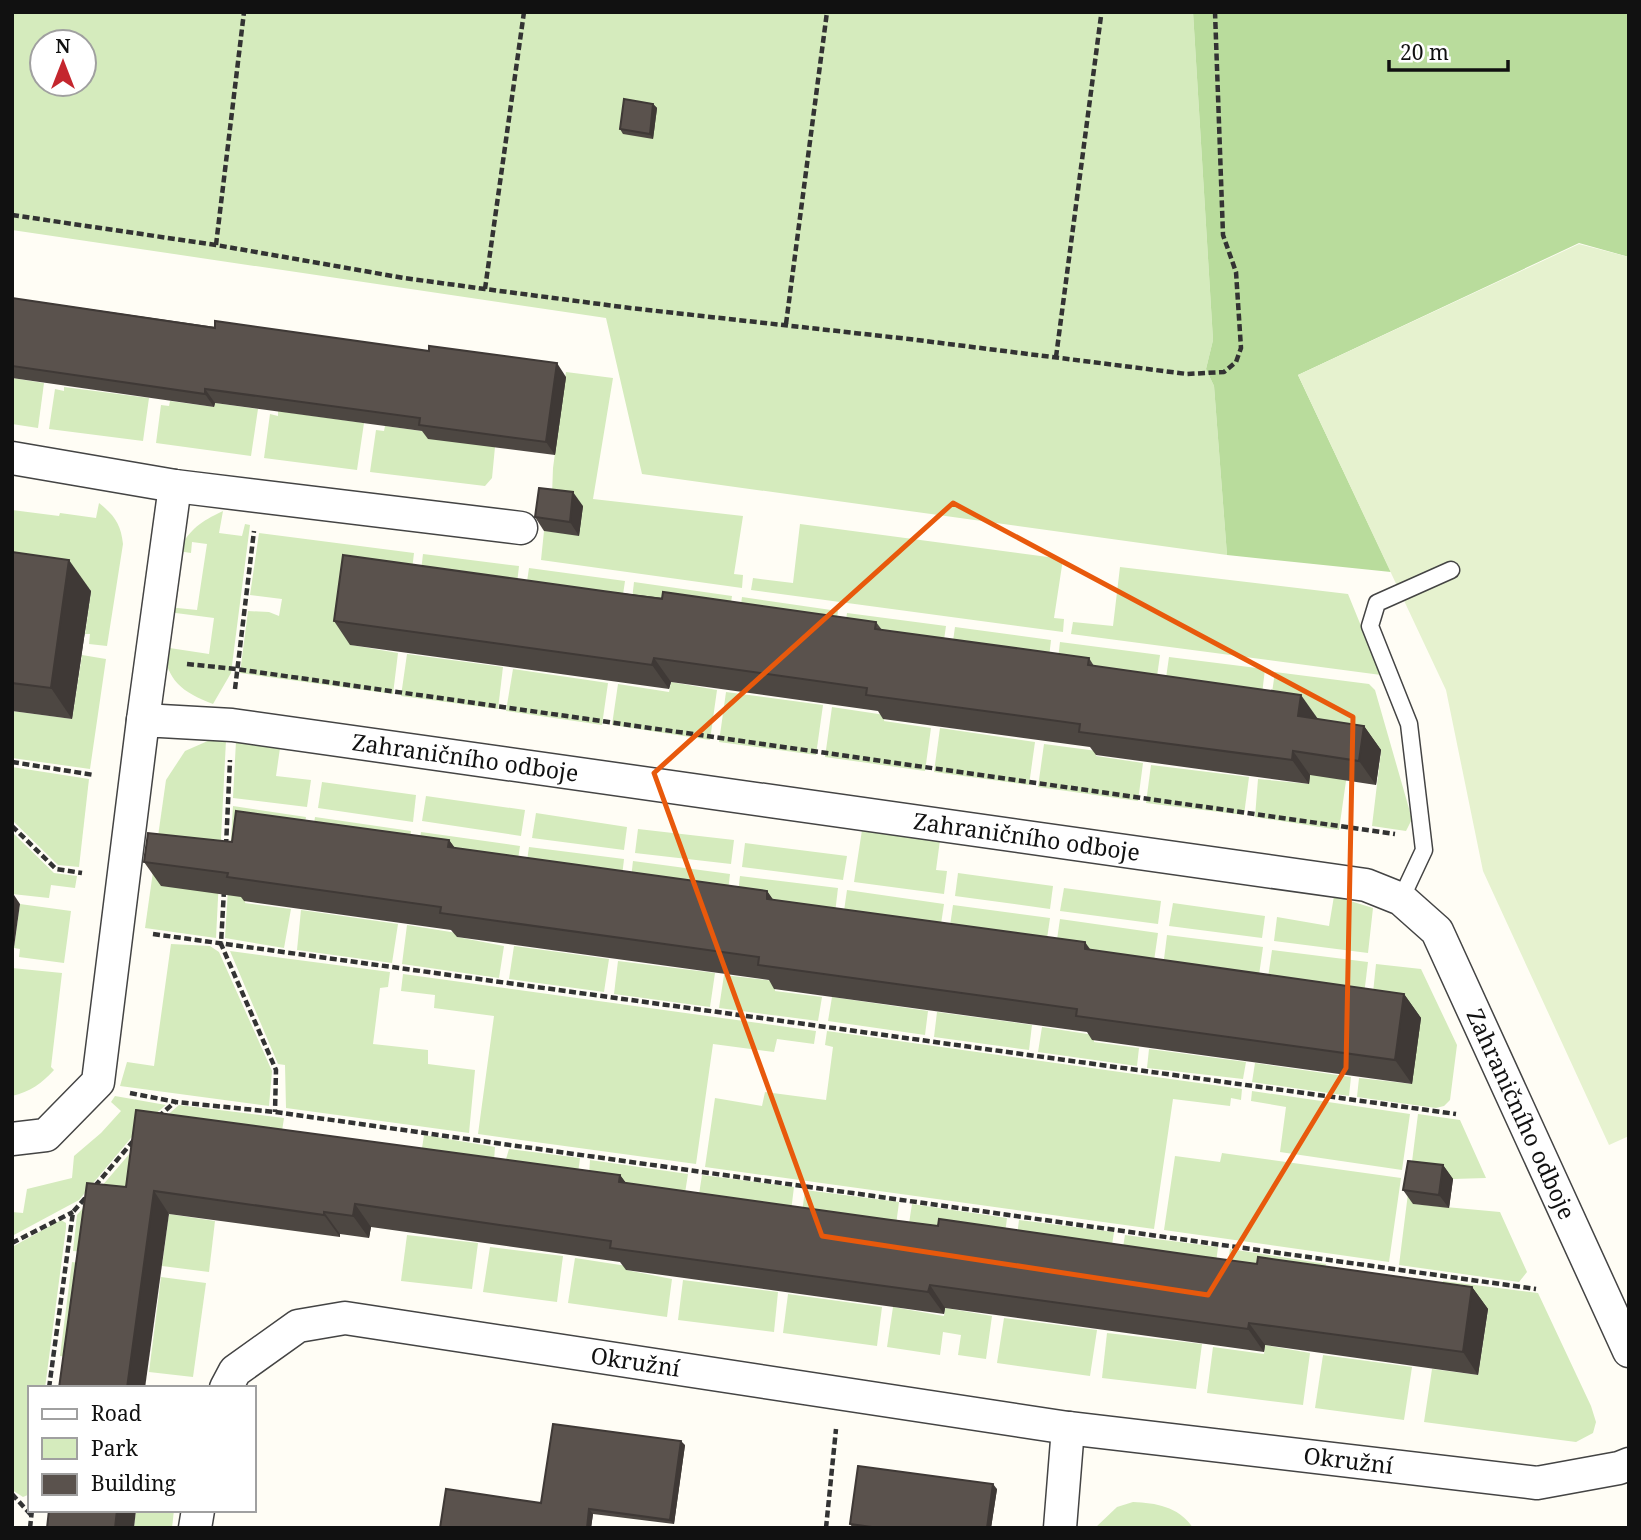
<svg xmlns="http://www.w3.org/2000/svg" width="1641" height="1540" viewBox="0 0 1641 1540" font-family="'Noto Serif',serif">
<rect width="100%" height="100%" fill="#fffdf5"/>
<!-- green -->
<g fill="#d5ebbd" fill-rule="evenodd">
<path d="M12 12H1193L1213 340 1206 369 1214 386 1227 555 642 474 606 318 12 230ZM42 42H84V84H42Z"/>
<path d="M566 372 613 378 593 499 743 516 734 574 743 575 742 588 541 560 544 531 579 535 552 495 553 468Z"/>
<path d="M12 378 44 383 38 428 12 424Z"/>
<path d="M64 387 149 398 143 441 49 429 55 389 64 391Z"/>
<path d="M170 401 214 407 215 403 258 409 251 456 156 443 161 405 169 406Z"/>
<path d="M278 411 364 423 357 470 264 458 270 414 278 416Z"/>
<path d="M385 426 429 432 495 447 492 478 485 486 370 472 376 430 384 431Z"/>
<path d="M99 503C114 515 121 524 123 544L107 646 89 644 90 634H85L91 591 12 579V510L59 516 60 513 96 518Z"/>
<path d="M223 511 219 533 242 536 245 524 250 525 231 673 213 704C182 692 167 681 163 647L209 654 214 618 168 612V607L197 610 207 544 192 542 191 553 178 551C191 528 200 522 223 511Z"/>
<path d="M800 524 1063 559 1054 618 1064 619 1063 632 751 590 753 578 793 583Z"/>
<path d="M259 533 414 553 410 587 351 645 398 653 393 694 240 673 248 611 269 612 279 616 282 599 250 595Z"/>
<path d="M423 554 519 566 515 601 419 588Z"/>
<path d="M1120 567 1348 594 1381 675 1071 634 1073 622 1113 626Z"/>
<path d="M529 568 625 581 620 615 524 602Z"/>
<path d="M634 582 732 596 728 624 630 617Z"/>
<path d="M742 597 838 611 834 639 738 626Z"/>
<path d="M847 613 946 626 941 661 843 640Z"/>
<path d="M955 627 1051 640 1047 675 950 662Z"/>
<path d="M1060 642 1160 655 1154 698 1056 676Z"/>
<path d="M407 654 503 667 498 709 401 696Z"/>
<path d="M82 655 106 659 90 769 12 758V711L72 719Z"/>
<path d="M1169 657 1265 669 1260 711 1163 699Z"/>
<path d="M513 669 608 683 602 725 506 711Z"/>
<path d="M1275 672 1369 684 1375 690 1412 819 1406 831 1372 826 1381 751 1351 746 1339 830 1255 817 1258 779 1309 784 1269 713Z"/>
<path d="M671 682 717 690 710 740 612 725 618 684 669 692Z"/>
<path d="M726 692 823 705 816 755 719 742Z"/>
<path d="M832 707 885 715 884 721 931 728 925 771 825 757Z"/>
<path d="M940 728 1035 742 1029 785 934 772Z"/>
<path d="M210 740H226L216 938 145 928 166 780 185 751Z"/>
<path d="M236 741 280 748 276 776 311 780 307 807 233 798Z"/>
<path d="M1044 744 1097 751 1096 756 1143 763 1138 801 1038 787Z"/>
<path d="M1151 765 1249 777 1244 815 1146 803Z"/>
<path d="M12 767 89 779 79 867 58 865 12 820Z"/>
<path d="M322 782 416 795 413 822 318 808Z"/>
<path d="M426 796 525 810 521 836 422 821Z"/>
<path d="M233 806 306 817 302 843 253 836 245 903 291 909 284 948 225 938Z"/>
<path d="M536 813 627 827 624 850 532 838Z"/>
<path d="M315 817 411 831 408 857 311 844Z"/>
<path d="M638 829 734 840 731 864 635 853Z"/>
<path d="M862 830 940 840 936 870 947 871 944 894 854 882Z"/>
<path d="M12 832 54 873 77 876 75 888 51 885 49 898 12 894Z"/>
<path d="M421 832 520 846 515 879 417 858Z"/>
<path d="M745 843 847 856 843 880 742 867Z"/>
<path d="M529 847 624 859 620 894 524 881Z"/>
<path d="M633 861 730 874 726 908 629 895Z"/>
<path d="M958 873 1053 886 1050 909 955 896Z"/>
<path d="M740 876 838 888 833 930 736 910Z"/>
<path d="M1064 888 1161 901 1158 924 1060 911Z"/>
<path d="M847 890 944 904 938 944 841 932Z"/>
<path d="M1334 896 1373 908 1368 953 1274 941 1277 917 1329 926Z"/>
<path d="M1173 903 1265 916 1262 938 1169 926Z"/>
<path d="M20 904 71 911 64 963 19 957 20 949 14 948Z"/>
<path d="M953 905 1050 918 1044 959 947 946Z"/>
<path d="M301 910 398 924 392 963 297 950Z"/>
<path d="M1060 919 1158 933 1151 982 1054 960Z"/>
<path d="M407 925 457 933V937L504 946 499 978 402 964Z"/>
<path d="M1167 935 1263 947 1256 996 1161 983Z"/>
<path d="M171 944 210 946 219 952 272 1071 269 1106 120 1086 127 1062 154 1066Z"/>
<path d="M514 946 609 959 604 992 509 979Z"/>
<path d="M1272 950 1368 962 1362 1011 1265 998Z"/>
<path d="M230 951 390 972 388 987 380 988 373 1044 428 1050V1064L475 1070 469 1133 286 1108 285 1065 278 1064Z"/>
<path d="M618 961 715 973 710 1007 614 994Z"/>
<path d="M1376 964 1421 969 1457 1045 1450 1100 1444 1106 1436 1108 1357 1097 1359 1078 1412 1084 1371 1012Z"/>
<path d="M12 968 62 973 51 1067 54 1070C42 1083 30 1092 12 1096Z"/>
<path d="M403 974 816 1031 814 1044 777 1039 774 1052 713 1044 696 1164 478 1134 494 1016 434 1008 435 995 401 991Z"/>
<path d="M724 975 775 981V991L822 997 818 1021 719 1008Z"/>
<path d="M832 997 928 1011 925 1035 828 1021Z"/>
<path d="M937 1012 1032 1025 1029 1050 934 1037Z"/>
<path d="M1042 1027 1094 1035V1042L1139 1048 1137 1066 1038 1052Z"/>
<path d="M827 1031 1242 1089 1241 1100 1231 1098 1230 1106 1173 1099 1154 1229 705 1167 715 1098 762 1106 765 1092 826 1100 833 1047 825 1045Z"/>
<path d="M1149 1049 1246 1062 1243 1079 1147 1068Z"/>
<path d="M1255 1063 1351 1077 1349 1096 1252 1082Z"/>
<path d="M1252 1091 1410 1114 1402 1170 1280 1152 1286 1107 1251 1101Z"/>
<path d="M115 1096 166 1105 141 1126 79 1200 12 1236V1212L23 1213 27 1189 72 1178 74 1156 101 1133 121 1111 111 1102Z"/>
<path d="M179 1105 284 1118 279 1150 96 1253 73 1251 77 1215 149 1131Z"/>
<path d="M1418 1114 1460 1120 1486 1178 1453 1179 1413 1204 1500 1212 1527 1272 1519 1282 1399 1265Z"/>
<path d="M424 1135 495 1147 493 1175 419 1168Z"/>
<path d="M509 1149 580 1158 576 1189 501 1176Z"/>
<path d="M1222 1153 1401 1178 1389 1262 1164 1230 1175 1156 1220 1162Z"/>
<path d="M590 1160 688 1174 682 1212 588 1191Z"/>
<path d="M702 1175 794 1187 789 1227 696 1214Z"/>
<path d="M805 1190 899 1202 894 1241 800 1228Z"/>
<path d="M912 1204 1007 1218 1003 1249 906 1243Z"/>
<path d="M169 1214 215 1221 209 1272 162 1266Z"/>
<path d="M61 1220 66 1223V1228L45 1388H30V1494L23 1497 12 1490V1247Z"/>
<path d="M1019 1220 1114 1232 1109 1264 1015 1252Z"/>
<path d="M407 1235 478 1243 472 1289 401 1281Z"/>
<path d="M1125 1235 1218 1247 1214 1279 1120 1266Z"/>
<path d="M490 1247 563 1256 557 1302 483 1292Z"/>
<path d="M1230 1249 1326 1264 1322 1287 1225 1280Z"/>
<path d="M575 1258 627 1266 626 1270 672 1279 667 1317 568 1303Z"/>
<path d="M72 1262 95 1265 83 1359 60 1356Z"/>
<path d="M161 1277 206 1283 193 1377 149 1372Z"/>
<path d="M683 1280 778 1292 774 1332 678 1320Z"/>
<path d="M1443 1281 1538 1293 1591 1406 1596 1422 1593 1433 1576 1442 1424 1422 1432 1369 1478 1375 1488 1310 1440 1303Z"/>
<path d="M788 1294 882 1307 877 1346 783 1333Z"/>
<path d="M893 1307 944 1316 945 1308 992 1316 986 1359 958 1355 961 1335 943 1332 940 1355 887 1347Z"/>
<path d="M1004 1318 1097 1330 1090 1376 997 1363Z"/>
<path d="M1107 1333 1202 1344 1196 1389 1102 1378Z"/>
<path d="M1265 1345 1310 1353 1303 1405 1207 1393 1213 1347 1264 1354Z"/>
<path d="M1323 1355 1412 1367 1404 1420 1315 1408Z"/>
<path d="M1133 1502C1157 1503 1179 1507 1193 1528H1095L1117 1507Z"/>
<path d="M136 1510H174L172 1528H134Z"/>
</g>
<!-- forest -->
<path fill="#b9dc9c" d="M1193 12 1629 14V257L1579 243 1298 375 1391 572 1227 555 1214 386 1206 369 1213 340Z"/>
<!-- pitch -->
<path fill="#e6f2cf" d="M1579 244 1629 257V1136L1609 1145 1483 871 1446 690 1298 375Z"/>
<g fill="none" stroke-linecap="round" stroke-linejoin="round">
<defs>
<path id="lane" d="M1401 899 1424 850 1409 724 1370 626 1377 603 1451 570"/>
<g id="street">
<path d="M12 458 175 486 521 528"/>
<path d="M143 720 175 486"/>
<path id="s1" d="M12 1139 46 1135 98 1082 143 720 232 725 1366 885 1401 899 1437 931 1629 1351"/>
<path id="s2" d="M226 1388 235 1371 298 1326 345 1318 1068 1428 1537 1483 1619 1468 1629 1464"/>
<path d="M195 1528 198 1510"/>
<path d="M1060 1528 1068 1428"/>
</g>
</defs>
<!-- lane casing -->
<use href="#lane" stroke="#444" stroke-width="19"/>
<!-- street casing -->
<use href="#street" stroke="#444" stroke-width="35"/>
<!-- path -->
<g stroke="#333" stroke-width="4.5" stroke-dasharray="7 3.5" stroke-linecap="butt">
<path d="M12 215 216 245 404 278 485 289 630 308 909 339 1187 374 1224 372 1236 362 1241 348 1236 272 1223 235 1215 12"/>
<path d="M216 245 244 12"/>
<path d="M485 289 524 12"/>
<path d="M786 324 827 12"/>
<path d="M1056 357 1101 16"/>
<path d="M187 664 236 669 1395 834"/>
<path d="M235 689 254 531"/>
<path d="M12 762 94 775"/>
<path d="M12 826 56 869 82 873"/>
<path d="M226 846 230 760"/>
<path d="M224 890 221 944 276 1070 275 1112"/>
<path d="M153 934 1456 1114"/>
<path d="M130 1093 176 1102 275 1112 1536 1289"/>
<path d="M158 1117 175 1102"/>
<path d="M95 1186 134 1140"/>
<path d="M12 1243 73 1212"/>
<path d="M49 1388 73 1212 87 1196"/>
<path d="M12 1494 32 1516"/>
<path d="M30 1528 32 1510"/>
<path d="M826 1528 836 1429"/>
</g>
<!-- lane -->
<use href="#lane" stroke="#fff" stroke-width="16"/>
<!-- street -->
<use href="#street" stroke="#fff" stroke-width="32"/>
</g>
<!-- wall -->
<g fill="#4d4742">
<path d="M653 104 657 108 653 139 623 134 620 129Z"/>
<path d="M12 298 566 377 555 455 428 439 422 431 215 403 214 407 12 378Z"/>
<path d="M583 506 579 536 544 531 535 517Z"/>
<path d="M12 552 91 591 72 719 12 711Z"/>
<path d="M603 591 876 622 882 630 1089 658 1094 666 1318 719 1364 726 1381 750 1376 785 1310 775 1309 784 1096 755 1090 747 883 719 878 711 671 682 669 689 350 645 334 621Z"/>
<path d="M449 840 455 848 767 891 773 900 1091 950 1404 994 1421 1018 1412 1084 1092 1040 1087 1032 774 989 769 980 457 937 451 930 244 901 241 897 161 886 144 862 232 842Z"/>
<path d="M1443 1165 1453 1179 1449 1208 1413 1204 1403 1190Z"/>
<path d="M620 1175 626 1183 891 1220 1257 1264 1472 1287 1488 1309 1478 1375 1265 1345 1264 1352 945 1308 944 1314 626 1270 620 1262 371 1227 369 1238 340 1234V1237L169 1214 126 1187Z"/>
<path d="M685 1445 674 1524 593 1514 591 1528H440L541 1503Z"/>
<path d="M997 1489 991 1528H853L850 1524Z"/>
</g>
<!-- shaded-wall -->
<g fill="#3f3936">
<path d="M653 104 657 108 653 139 650 134Z"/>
<path d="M557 363 566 377 555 455 546 442Z"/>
<path d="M205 389 215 403 214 407 205 394Z"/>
<path d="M573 492 583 506 579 536 570 522Z"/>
<path d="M69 560 91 591 72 719 51 688Z"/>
<path d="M654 658 671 682 669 689 652 665Z"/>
<path d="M1301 695 1318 719 1315 740 1298 716Z"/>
<path d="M1364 726 1381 750 1376 785 1359 761Z"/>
<path d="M1293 751 1310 775 1309 784 1292 760Z"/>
<path d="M449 840 466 864 448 847Z"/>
<path d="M767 891 784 915 767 899Z"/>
<path d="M12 892 20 904 12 962Z"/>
<path d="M1085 942 1102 966 1085 949Z"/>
<path d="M1404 994 1421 1018 1412 1084 1395 1060Z"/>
<path d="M1443 1165 1453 1179 1449 1208 1439 1195Z"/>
<path d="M620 1175 636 1197 619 1182Z"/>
<path d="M154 1191 169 1214 145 1388H127Z"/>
<path d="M355 1204 371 1227 369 1238 353 1216Z"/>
<path d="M324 1212 340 1234V1237L324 1215Z"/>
<path d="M930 1285 945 1308 944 1314 928 1292Z"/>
<path d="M1472 1287 1488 1309 1478 1375 1463 1352Z"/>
<path d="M1249 1323 1265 1345 1264 1352 1248 1329Z"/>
<path d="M681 1441 685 1445 674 1524 670 1520Z"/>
<path d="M993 1484 997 1489 991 1528H987Z"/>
<path d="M589 1509 593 1514 591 1528H587Z"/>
<path d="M117 1510H136L134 1528H115Z"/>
</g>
<!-- building -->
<g fill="#5a524d" stroke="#3f3936" stroke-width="2">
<path d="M624 99 653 104 650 134 620 129Z"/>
<path d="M12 298 215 328V321L429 351V346L557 363 546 442 419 425 420 418 205 389V394L12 366Z"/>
<path d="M539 488 573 492 570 522 535 517Z"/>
<path d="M12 552 69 560 51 688 12 683Z"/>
<path d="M343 555 603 591 662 599 663 592 876 622 875 629 1089 658 1088 665 1301 695 1298 716 1364 726 1359 761 1293 751 1292 760 1079 732 1080 724 866 695 867 688 654 658 652 665 334 621Z"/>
<path d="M236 811 449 840 448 847 767 891V899L1085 942V949L1404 994 1395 1060 1076 1016 1077 1009 758 965 759 957 440 913 441 907 227 877 228 873 144 862 148 833 232 842Z"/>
<path d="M136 1110 620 1175 619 1182 891 1220 938 1226 939 1219 1198 1256 1257 1264 1258 1257 1472 1287 1463 1352 1249 1323 1248 1329 930 1285 928 1292 877 1285 610 1248 611 1241 355 1204 353 1216 324 1212V1215L154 1191 127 1388H59L87 1183 126 1187Z"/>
<path d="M1408 1161 1443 1165 1439 1195 1403 1190Z"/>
<path d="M553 1424 681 1441 670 1520 589 1509 587 1528H440L446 1489 541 1503Z"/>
<path d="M858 1466 993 1484 987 1528H879L850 1524Z"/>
<path d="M49 1510H117L115 1528H47Z"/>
</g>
<!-- marked area -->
<path fill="none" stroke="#e8590c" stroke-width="5" stroke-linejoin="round" d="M953 503 1353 717 1346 1068 1208 1295 822 1236 654 773Z"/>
<g text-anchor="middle" stroke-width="7" stroke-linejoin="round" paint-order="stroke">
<!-- street labels -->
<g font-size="23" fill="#111" stroke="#fff">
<text dy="8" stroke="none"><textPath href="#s1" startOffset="798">Zahraničního odboje</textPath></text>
<text dy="8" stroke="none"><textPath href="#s1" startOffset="1365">Zahraničního odboje</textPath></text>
<text dy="8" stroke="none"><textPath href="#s1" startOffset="1995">Zahraničního odboje</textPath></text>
<text dy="8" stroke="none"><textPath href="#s2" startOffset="438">Okružní</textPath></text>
<text dy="8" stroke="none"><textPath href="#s2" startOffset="1158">Okružní</textPath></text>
</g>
</g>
<!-- border -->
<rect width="1641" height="1540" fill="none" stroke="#111111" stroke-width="28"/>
<!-- legend -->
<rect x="28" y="1386" width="228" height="126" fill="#ffffff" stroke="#a0a0a0" stroke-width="2"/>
<rect x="42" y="1409" width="35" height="10" fill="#ffffff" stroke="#a0a0a0" stroke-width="2"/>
<text x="91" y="1421" font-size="21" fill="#111111">Road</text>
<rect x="42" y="1438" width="35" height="21" fill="#d5ebbd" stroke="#a0a0a0" stroke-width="2"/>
<text x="91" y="1456" font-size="21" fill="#111111">Park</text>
<rect x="42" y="1474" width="35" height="21" fill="#5a524d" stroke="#a0a0a0" stroke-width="2"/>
<text x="91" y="1491" font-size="21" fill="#111111">Building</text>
<!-- north arrow -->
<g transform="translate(63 63)"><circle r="33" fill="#ffffff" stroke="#a0a0a0" stroke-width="2"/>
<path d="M0-5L12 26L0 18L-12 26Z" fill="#c4262e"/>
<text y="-10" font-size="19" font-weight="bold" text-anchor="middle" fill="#111111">N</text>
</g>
<!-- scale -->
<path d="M1389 60v10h119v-10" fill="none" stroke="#111111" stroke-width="3.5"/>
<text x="1400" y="60" font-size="21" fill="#111111" stroke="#ffffff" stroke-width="5" paint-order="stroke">20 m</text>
</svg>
